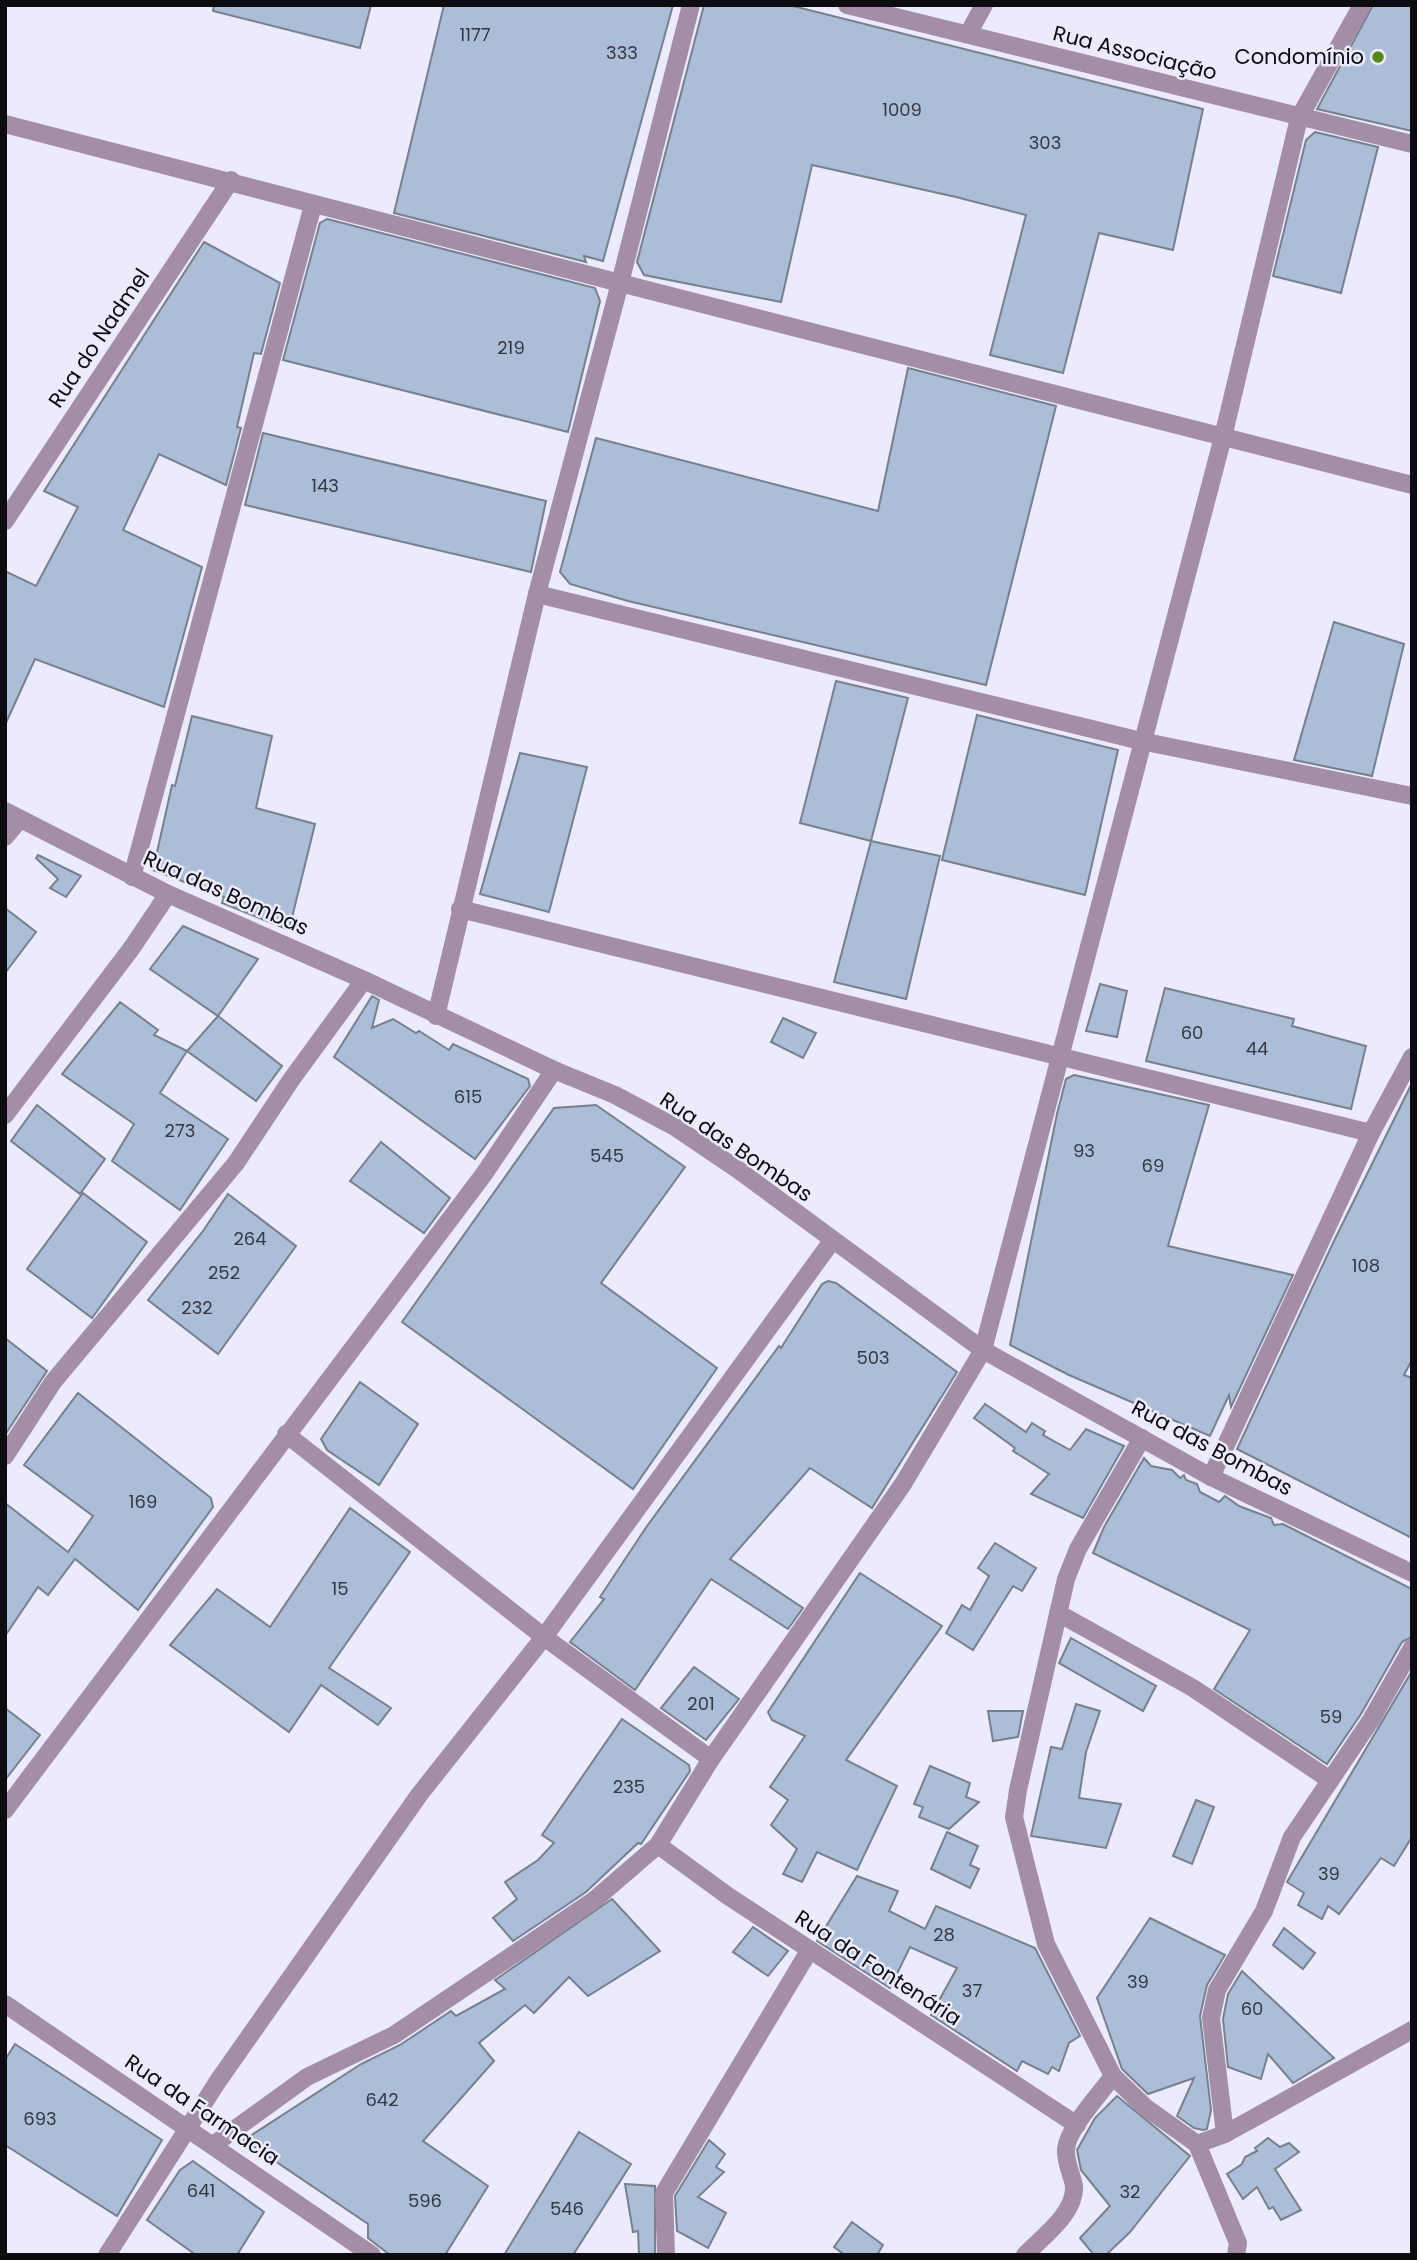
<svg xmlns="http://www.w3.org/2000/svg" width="1417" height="2260" viewBox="0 0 1417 2260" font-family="Poppins,sans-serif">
<rect width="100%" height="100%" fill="#ecebfc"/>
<!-- building -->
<g fill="#abbdd7" stroke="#76808e" stroke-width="2">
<path d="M214 5H371L360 48 213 11Z"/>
<path d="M444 5H673L603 261 584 256 586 262 394 213Z"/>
<path d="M704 5H789L1203 109 1173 250 1099 233 1063 373 990 355 1026 215 956 197 812 165 781 302 644 275 637 262Z"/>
<path d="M1373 5H1412V131L1317 109Z"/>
<path d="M1315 132 1378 147 1341 293 1273 276 1306 140Z"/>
<path d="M327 219 595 288 600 301 568 432 283 360 320 223Z"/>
<path d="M204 242 280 283 261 354 254 353 237 427 241 428 226 485 159 454 123 530 202 567 164 707 35 659 5 725V571L36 586 78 507 44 491Z"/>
<path d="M908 368 1056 406 986 685 628 601 570 584 560 572 596 438 878 511Z"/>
<path d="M263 433 546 501 531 572 245 505Z"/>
<path d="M1334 622 1404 644 1372 776 1294 760Z"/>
<path d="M836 681 908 698 871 841 800 823Z"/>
<path d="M977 715 1118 750 1085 895 942 860Z"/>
<path d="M192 716 272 736 256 808 315 824 289 930 222 903 224 897 153 870 172 785 175 786Z"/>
<path d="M520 753 587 767 549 912 480 894Z"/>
<path d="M871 841 940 856 906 999 834 982Z"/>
<path d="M38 855 81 876 66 897 50 888 58 879 36 858Z"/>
<path d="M5 908 36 932 5 973Z"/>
<path d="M183 926 258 959 218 1016 150 969Z"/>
<path d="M1100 984 1127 991 1117 1037 1086 1031Z"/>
<path d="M1165 988 1294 1019 1292 1026 1366 1046 1351 1109 1146 1061Z"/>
<path d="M372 996 379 1000 372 1028 393 1019 416 1033 419 1031 449 1050 453 1044 528 1079 530 1086 475 1159 334 1057Z"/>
<path d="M120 1002 158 1030 154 1035 187 1051 160 1093 228 1139 180 1210 112 1161 134 1124 62 1074Z"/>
<path d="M218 1016 282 1066 256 1101 187 1051Z"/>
<path d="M783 1018 816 1033 803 1058 771 1042Z"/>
<path d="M1074 1075 1209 1105 1168 1246 1293 1275 1231 1407 1229 1395 1210 1436 1069 1375 1010 1345 1057 1114 1066 1079Z"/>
<path d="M1412 1083V1360L1404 1375 1412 1378V1538L1237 1449 1333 1243Z"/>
<path d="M37 1105 105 1159 80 1194 11 1141Z"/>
<path d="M596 1105 685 1167 601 1283 717 1368 633 1489 402 1322 554 1108Z"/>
<path d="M381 1142 450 1198 424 1233 350 1181Z"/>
<path d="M83 1193 147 1242 92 1318 27 1269Z"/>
<path d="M228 1194 296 1246 218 1354 148 1300 203 1231Z"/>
<path d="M828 1281 836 1283 957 1372 872 1508 810 1468 730 1559 803 1608 788 1629 711 1579 635 1690 570 1642 604 1599 600 1597 647 1526 779 1346 781 1348 822 1284Z"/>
<path d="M5 1338 47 1371 5 1435Z"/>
<path d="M360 1382 418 1424 379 1485 327 1450 321 1439Z"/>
<path d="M78 1393 211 1498 213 1507 138 1610 75 1559 48 1595 38 1587 5 1636V1503L68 1552 93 1516 24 1465Z"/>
<path d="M985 1404 1026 1432 1032 1423 1045 1431 1043 1435 1070 1450 1086 1429 1124 1446 1083 1518 1031 1494 1049 1474 1013 1451 1015 1448 974 1418Z"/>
<path d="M1144 1458 1151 1466 1172 1470 1180 1478 1184 1475 1186 1480 1197 1484 1200 1492 1219 1502 1225 1496 1239 1506 1271 1518 1274 1525 1283 1524 1412 1589V1637L1402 1642 1361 1714 1327 1764 1214 1689 1250 1630 1093 1553 1104 1527Z"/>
<path d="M350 1508 410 1552 329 1668 391 1708 378 1725 321 1685 289 1732 170 1645 217 1589 270 1627Z"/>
<path d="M995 1543 1036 1568 1022 1591 1013 1586 973 1650 946 1633 962 1605 970 1610 989 1576 978 1568Z"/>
<path d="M860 1573 942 1626 846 1760 897 1786 857 1870 817 1852 802 1882 783 1874 797 1849 771 1825 788 1800 770 1787 805 1736 772 1720 768 1712Z"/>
<path d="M1071 1638 1156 1686 1143 1711 1059 1663Z"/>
<path d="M694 1667 739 1699 706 1740 661 1708Z"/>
<path d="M1412 1671V1837L1394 1866 1381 1858 1339 1914 1328 1906 1322 1919 1298 1905 1304 1893 1287 1882Z"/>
<path d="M1076 1704 1100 1711 1086 1752 1079 1798 1121 1804 1106 1848 1031 1836 1051 1747 1062 1749Z"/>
<path d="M5 1708 40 1735 5 1780Z"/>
<path d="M988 1711H1023L1018 1737 993 1741Z"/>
<path d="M622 1719 689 1765 690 1771 641 1844 638 1843 586 1892 513 1941 493 1918 517 1899 505 1882 538 1860 554 1843 542 1835Z"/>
<path d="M930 1766 970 1783 966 1797 979 1802 949 1829 919 1817 923 1807 914 1804Z"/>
<path d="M1196 1800 1214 1807 1192 1864 1173 1856Z"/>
<path d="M947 1832 978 1846 970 1865 979 1869 970 1888 931 1869Z"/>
<path d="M857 1876 898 1891 889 1911 925 1929 936 1906 1035 1948 1080 2036 1069 2043 1059 2071 1052 2067 1048 2074 1022 2061 1017 2071 931 2015 957 1968 910 1947 890 1988 817 1941Z"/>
<path d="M612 1899 660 1951 588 1996 569 1977 534 2013 525 2005 479 2043 494 2061 423 2141 488 2186 445 2255H390L368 2238V2224L244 2140 361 2064 400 2045 451 2011 456 2016 505 1989 495 1980Z"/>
<path d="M1150 1918 1225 1955 1207 1985 1200 2016 1211 2110 1207 2129 1203 2130 1194 2128 1177 2116 1194 2078 1148 2094 1122 2069 1097 1998Z"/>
<path d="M753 1927 788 1951 768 1976 733 1952Z"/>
<path d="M1284 1928 1315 1953 1303 1969 1273 1945Z"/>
<path d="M1242 1971 1289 2015 1334 2058 1293 2083 1268 2054 1261 2079 1228 2067 1223 2019 1228 1994Z"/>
<path d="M15 2044 162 2140 117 2216 5 2145V2060Z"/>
<path d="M1117 2096 1190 2156 1130 2232 1106 2255H1094L1080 2238 1110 2206 1081 2170 1077 2150 1095 2118Z"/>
<path d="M579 2132 631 2164 573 2255H504Z"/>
<path d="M1268 2138 1280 2147 1289 2143 1299 2152 1275 2169 1301 2210 1281 2220 1273 2207 1269 2209 1257 2187 1243 2199 1227 2174 1242 2164 1245 2157 1257 2151 1255 2148Z"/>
<path d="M709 2140 725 2154 716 2167 724 2172 698 2197 726 2213 708 2248 677 2231 675 2196Z"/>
<path d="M193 2161 264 2212 237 2255H196L147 2220 180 2170Z"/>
<path d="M625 2184 655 2186V2255H639L638 2231 633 2232Z"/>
<path d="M852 2222 883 2245 877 2255H845L834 2247Z"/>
</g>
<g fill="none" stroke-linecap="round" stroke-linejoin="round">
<!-- minor -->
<g stroke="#a38da7" stroke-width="18">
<path d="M847 5 1412 144"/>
<path d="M968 34 984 5"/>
<path d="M5 124 620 283 691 5"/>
<path d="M5 521 231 180"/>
<path d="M537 594 1141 741 1412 796"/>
<path d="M5 811 168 894 364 980 554 1070 615 1095 675 1127 737 1169 983 1350 1211 1477 1412 1573"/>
<path d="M5 837 20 819"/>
<path d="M132 877 313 205"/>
<path d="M460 909 1371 1133"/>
<path d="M436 1016 537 594 620 283 1412 485"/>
<path d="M5 1115 131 949 168 894"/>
<path d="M286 1434 544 1637 711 1759"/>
<path d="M1142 1438 1078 1549 1066 1579 1018 1790 1014 1817 1046 1944 1113 2076 1145 2107 1197 2144 1225 2134 1412 2030"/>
<path d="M5 1456 53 1382 236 1163 291 1080 364 980"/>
<path d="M1211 1477 1371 1133 1412 1057"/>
<path d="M1058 1613 1193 1688 1330 1780"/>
<path d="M5 1810 484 1174 554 1070"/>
<path d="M658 1845 728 1896 1077 2125"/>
<path d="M5 2004 372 2255"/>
<path d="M1225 2134 1211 2018 1217 1990 1264 1911 1292 1837 1371 1720 1412 1648"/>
<path d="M1197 2144 1238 2243 1236 2255"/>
<path d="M213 2145 307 2077 394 2035 593 1901 658 1845 711 1759 903 1484 983 1350 1223 437 1299 118 1362 5"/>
<path d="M107 2255 218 2081 419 1795 544 1637 832 1241"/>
<path d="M666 2255 664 2193 809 1951"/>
<path d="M1025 2255C1042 2237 1076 2213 1074 2186 1072 2174 1065 2162 1066 2149 1068 2128 1100 2094 1113 2076"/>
</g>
</g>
<!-- markers -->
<circle fill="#568618" stroke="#ecebfc" stroke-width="2.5" cx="1378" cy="57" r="7"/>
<g text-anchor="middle" stroke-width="5" stroke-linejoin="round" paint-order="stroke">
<!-- number labels -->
<g font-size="18" fill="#333842">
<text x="475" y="41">1177</text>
<text x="622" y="59">333</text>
<text x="902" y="116">1009</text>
<text x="1045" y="149">303</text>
<text x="511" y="354">219</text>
<text x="325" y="492">143</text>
<text x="1192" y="1039">60</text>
<text x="1257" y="1055">44</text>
<text x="468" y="1103">615</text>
<text x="180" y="1137">273</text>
<text x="1084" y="1157">93</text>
<text x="607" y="1162">545</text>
<text x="1153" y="1172">69</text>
<text x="250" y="1245">264</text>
<text x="1366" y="1272">108</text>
<text x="224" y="1279">252</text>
<text x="197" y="1314">232</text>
<text x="873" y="1364">503</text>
<text x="143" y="1508">169</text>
<text x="340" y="1595">15</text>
<text x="701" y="1710">201</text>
<text x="1331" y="1723">59</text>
<text x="629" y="1793">235</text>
<text x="1329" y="1880">39</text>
<text x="944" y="1941">28</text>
<text x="1138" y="1988">39</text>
<text x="972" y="1997">37</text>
<text x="1252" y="2015">60</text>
<text x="382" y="2106">642</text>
<text x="40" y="2125">693</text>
<text x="201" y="2197">641</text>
<text x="1130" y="2198">32</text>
<text x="425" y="2207">596</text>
<text x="567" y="2215">546</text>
</g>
<!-- street labels -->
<g font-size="21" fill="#0b0b10" stroke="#ecebfc">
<text transform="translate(1135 53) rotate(14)" y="7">Rua Associação</text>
<text transform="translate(99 338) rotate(-56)" y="7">Rua do Nadmel</text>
<text transform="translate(226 893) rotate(24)" y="7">Rua das Bombas</text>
<text transform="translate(736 1147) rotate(34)" y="7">Rua das Bombas</text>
<text transform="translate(1212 1448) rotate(28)" y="7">Rua das Bombas</text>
<text transform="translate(878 1968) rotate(33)" y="7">Rua da Fontenária</text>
<text transform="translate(202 2110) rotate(34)" y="7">Rua da Farmacia</text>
</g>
<!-- poi labels -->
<g font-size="21" fill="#0b0b10" stroke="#ecebfc" text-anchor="end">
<text x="1364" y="64">Condomínio</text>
</g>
</g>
<!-- border -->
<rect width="1417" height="2260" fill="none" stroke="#0b0b10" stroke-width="14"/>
</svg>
